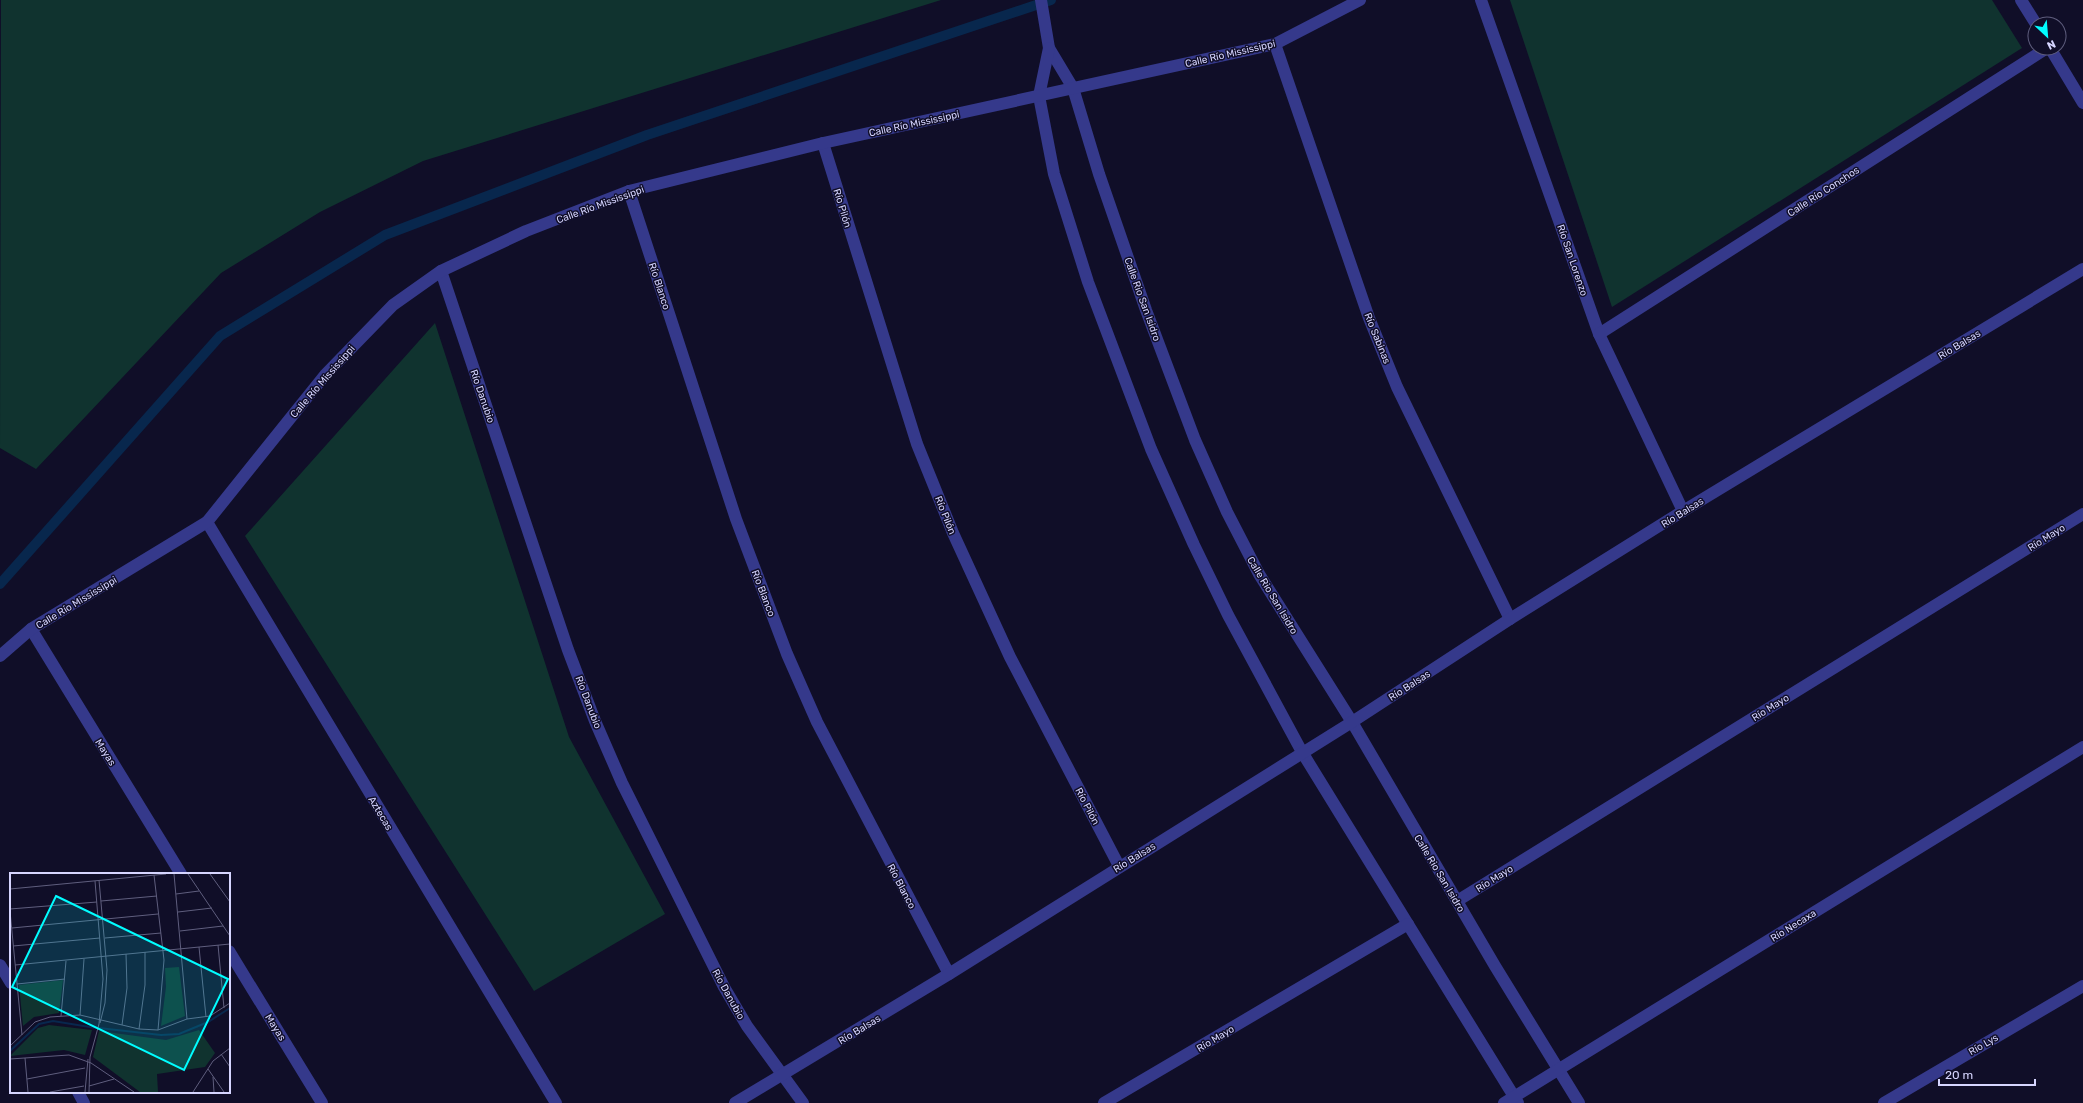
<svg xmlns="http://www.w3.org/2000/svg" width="2083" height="1103" viewBox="0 0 2083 1103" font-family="Rubik,sans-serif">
<rect width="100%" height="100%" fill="#100e28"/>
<!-- green -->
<g fill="#10332f">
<path d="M1 0H941L423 161 320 212 221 273 36 469 0 448Z"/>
<path d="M1510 0H1992L2022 48 1612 307Z"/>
<path d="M435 323 569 737 665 914 534 991 245 536Z"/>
</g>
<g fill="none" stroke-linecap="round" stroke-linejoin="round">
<!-- stream -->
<path stroke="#08274d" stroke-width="10" d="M0 584 220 336 385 235 647 135 1051 0"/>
<!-- minor -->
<g stroke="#35398b" stroke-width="12">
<path d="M1041 0 1049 48 1073 88 1099 174 1146 310 1195 440 1227 512 1259 574 1352 722 1495 966 1579 1103"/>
<path d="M1481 0 1599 334 1683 511"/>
<path d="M2021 0 2036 24"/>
<path d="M1275 44 1369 318 1397 387 1510 619"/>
<path d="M1049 48 1039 96 1054 174 1088 282 1151 449 1194 545 1228 615 1302 752 1518 1103"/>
<path d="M2050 48 2083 103"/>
<path d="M823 143 917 444 953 533 1010 657 1119 866"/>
<path d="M629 191 736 519 787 654 817 722 949 974"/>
<path d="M441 271 568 650 595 721 622 783 724 987 747 1026 803 1103"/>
<path d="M1599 334 2047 48"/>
<path d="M207 522 556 1103"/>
<path d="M31 629 181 874"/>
<path d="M0 656 31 629 207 522 325 375 393 305 441 271 526 231 629 191 823 143 1275 44 1360 0"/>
<path d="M1457 901 2083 514"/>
<path d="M229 951 322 1103"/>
<path d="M0 965 11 983"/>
<path d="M78 1092 84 1103"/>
<path d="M735 1103 949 974 1352 722 1510 619 1683 511 2083 269"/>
<path d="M1104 1103 1408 924"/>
<path d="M1504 1103 2083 747"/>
<path d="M1884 1103 2083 986"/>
</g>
</g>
<g text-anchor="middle" stroke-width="3" stroke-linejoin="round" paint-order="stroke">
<!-- street labels -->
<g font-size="10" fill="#d6d5ff" stroke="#100e28">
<text transform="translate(1230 53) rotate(-13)" y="4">Calle Río Mississippi</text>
<text transform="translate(914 123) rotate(-12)" y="4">Calle Río Mississippi</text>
<text transform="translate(1823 191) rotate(-33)" y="4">Calle Río Conchos</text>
<text transform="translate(600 204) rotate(-20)" y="4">Calle Río Mississippi</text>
<text transform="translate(843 208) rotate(73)" y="4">Río Pilón</text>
<text transform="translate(1573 260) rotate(71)" y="4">Río San Lorenzo</text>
<text transform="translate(660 286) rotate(72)" y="4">Río Blanco</text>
<text transform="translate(1143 299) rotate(70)" y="4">Calle Rio San Isidro</text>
<text transform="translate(1378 338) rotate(68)" y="4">Río Sabinas</text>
<text transform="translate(1959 344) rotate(-31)" y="4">Río Balsas</text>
<text transform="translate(322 381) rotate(-49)" y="4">Calle Río Mississippi</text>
<text transform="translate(483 396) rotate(71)" y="4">Río Danubio</text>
<text transform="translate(1682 512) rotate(-32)" y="4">Río Balsas</text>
<text transform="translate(946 515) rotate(68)" y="4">Río Pilón</text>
<text transform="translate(2046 537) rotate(-32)" y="4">Río Mayo</text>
<text transform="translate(764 593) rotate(69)" y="4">Río Blanco</text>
<text transform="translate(1273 595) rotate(59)" y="4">Calle Rio San Isidro</text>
<text transform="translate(76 602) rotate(-31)" y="4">Calle Río Mississippi</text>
<text transform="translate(1409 685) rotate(-33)" y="4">Río Balsas</text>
<text transform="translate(589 702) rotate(69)" y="4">Río Danubio</text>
<text transform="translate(1770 707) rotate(-32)" y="4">Río Mayo</text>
<text transform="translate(106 752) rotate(58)" y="4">Mayas</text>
<text transform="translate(1088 806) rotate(62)" y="4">Río Pilón</text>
<text transform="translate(381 813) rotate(59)" y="4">Aztecas</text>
<text transform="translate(1134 857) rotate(-32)" y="4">Río Balsas</text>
<text transform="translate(1440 873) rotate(59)" y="4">Calle Rio San Isidro</text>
<text transform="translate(1494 878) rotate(-32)" y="4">Río Mayo</text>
<text transform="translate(902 886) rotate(62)" y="4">Río Blanco</text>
<text transform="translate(1793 925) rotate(-32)" y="4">Río Necaxa</text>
<text transform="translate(729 994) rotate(61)" y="4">Río Danubio</text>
<text transform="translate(276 1027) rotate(58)" y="4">Mayas</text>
<text transform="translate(859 1029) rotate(-31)" y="4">Río Balsas</text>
<text transform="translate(1215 1038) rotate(-31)" y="4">Río Mayo</text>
<text transform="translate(1983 1044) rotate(-30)" y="4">Río Lys</text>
</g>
</g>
<!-- overview -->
<g transform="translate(10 873)">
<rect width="220" height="220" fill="#100e28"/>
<path d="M169 94 175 143 151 153 156 114 155 95ZM53 107 49 140 24 144 13 153 9 112ZM39 152 82 157 75 182 54 177 0 183 28 155ZM189 157 205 180 195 194 147 201 148 219H130L83 184 89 158 156 167Z" fill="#10332f"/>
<path fill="none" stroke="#08274d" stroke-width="2" d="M89 155 151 162 169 161 198 149 220 135M0 178 29 151 43 148 86 155"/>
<path fill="none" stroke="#5f5e7e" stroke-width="1" d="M164 1 177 146M178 1 220 63M200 1 220 29M144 2 154 87 148 157M89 7 97 97 95 130 90 150M0 16 156 1M166 21 189 18M91 28 147 23M0 36 87 29M0 38 12 162M168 39 202 35M2 55 148 41M170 58 213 53M95 65 151 60M208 72 214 135M3 73 90 65M189 74 196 144M5 92 220 71M7 111 55 106M70 142 74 86M51 143 56 88M112 152 117 115 116 81M129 156 135 112V79M0 173 25 149 40 144 70 142 129 156 148 157 177 146 200 143 220 130M211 181 220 194M15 185 18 219M0 186 59 182 81 190 124 219M198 196 214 219M203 204 204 219M17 206 75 195M79 213 104 206M40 219 74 213M75 219 78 186M79 219 80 184 89 151 93 106 85 8M183 219 203 188 220 175"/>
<path fill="#01fdff" fill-opacity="0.15" stroke="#01fdff" stroke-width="2" d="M46 23 218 106 174 197 2 114Z"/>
<rect width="220" height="220" fill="none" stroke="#d6d5ff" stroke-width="2"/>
</g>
<!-- north arrow -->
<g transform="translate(2047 36) rotate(154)"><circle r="19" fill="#100e28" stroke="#5f5e7e"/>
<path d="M0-3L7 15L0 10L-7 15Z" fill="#01fdff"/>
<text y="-6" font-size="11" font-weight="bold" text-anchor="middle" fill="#d6d5ff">N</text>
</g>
<!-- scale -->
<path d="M1939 1079v6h96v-6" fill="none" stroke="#d6d5ff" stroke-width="2"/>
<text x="1945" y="1079" font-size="12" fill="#d6d5ff" stroke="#100e28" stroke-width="3" paint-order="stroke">20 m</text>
</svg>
